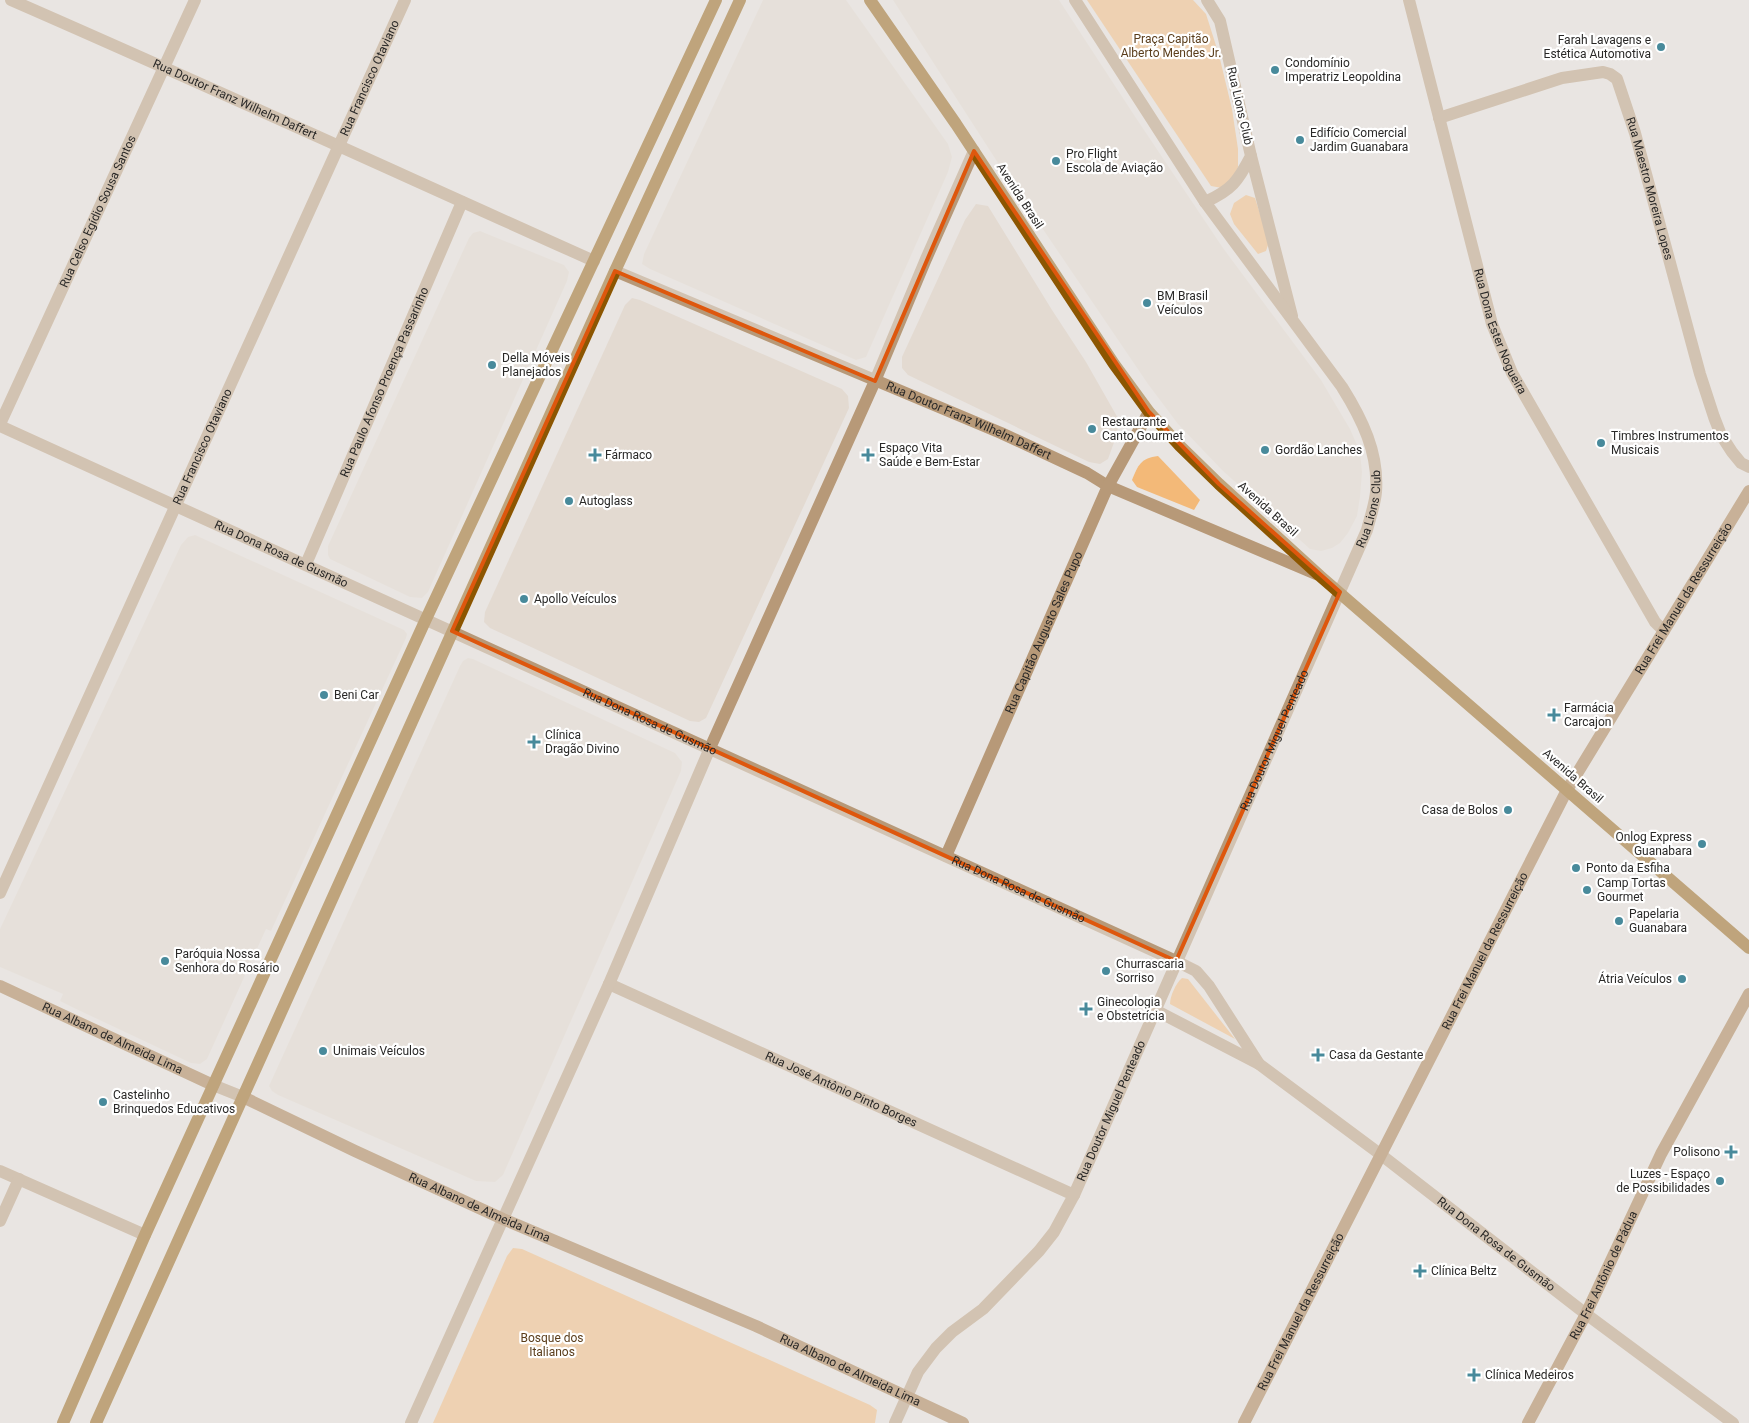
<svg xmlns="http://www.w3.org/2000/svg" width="1749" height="1423" viewBox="0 0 1749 1423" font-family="Roboto,sans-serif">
<rect width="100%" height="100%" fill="#e9e5e2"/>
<!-- built -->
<g fill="#e3dad1">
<path d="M763 0H846L948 144 952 157 948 172 866 357 856 360 650 269 642 264 644 254Z"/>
<path d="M893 0H1059L1136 118 1223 248 1321 380 1350 429 1360 452 1362 472 1360 497 1357 516 1348 533 1340 543 1332 548 1321 551 1310 549 1223 471 1178 424 1148 384 998 163Z"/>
<path d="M976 204 988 206 1052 310 1086 362 1119 420 1117 434 1108 459 1100 464 1089 462 908 375 902 368V357L965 220Z"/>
<path d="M480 231 564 265 569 272 567 281 428 592 422 598 410 597 330 559 328 555V546L469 238 473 233Z"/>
<path d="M632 298 640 300 842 389 848 396 849 408 706 718 699 722 690 721 490 628 484 622 485 612 625 305Z"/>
<path d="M195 535 404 630 407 634 406 638 271 931 266 929 207 1059 200 1064 191 1063 74 1008 60 1001 63 994 0 967V929L181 545 188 537Z"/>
<path d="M468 658 473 659 675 753 682 762 681 771 503 1175 495 1182 476 1181 278 1095 272 1091 269 1086 460 666 463 661Z"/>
</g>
<!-- green -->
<g fill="#f3b978">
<path d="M1087 0H1193L1206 14 1219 55 1232 109 1238 149V167L1233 179 1222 188 1211 186Z"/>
<path d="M1246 195 1255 198 1269 242 1266 251 1258 254 1234 224 1230 214 1234 203Z"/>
<path d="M1158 456 1200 500 1194 510 1137 487 1132 480C1138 465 1141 458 1158 456Z"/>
<path d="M1182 978 1188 979 1235 1039 1170 1004C1170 996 1176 983 1182 978Z"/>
<path d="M513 1248 522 1249 870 1405 877 1410 875 1423H433L507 1256Z"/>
</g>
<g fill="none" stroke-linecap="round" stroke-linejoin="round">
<!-- street -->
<g stroke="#b79978" stroke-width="12">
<path id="s1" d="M11 0C206 85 400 174 594 261"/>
<path id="s2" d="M1409 0 1492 324 1512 373 1655 622 1664 631"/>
<path id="s3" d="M1439 118 1562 78 1603 72 1610 74 1617 79 1635 133 1700 374 1714 417 1721 435 1732 452 1741 463 1749 467"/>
<path d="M1251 156 1292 316"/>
<path d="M1205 202C1232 190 1238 181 1251 156L1220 21 1207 0"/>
<path id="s4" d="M615 271 1001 433 1087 473 1108 486 1316 574"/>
<path id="s5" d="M0 424 195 0"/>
<path id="s6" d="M0 426 1176 961 1196 971 1209 986 1259 1064"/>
<path id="s7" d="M306 564 462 202"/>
<path id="s8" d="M946 856 1108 486 1149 412"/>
<path id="s9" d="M0 893 405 0"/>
<path id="s10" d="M609 984 1074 1195"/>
<path id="s11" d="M1155 1010 1259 1064 1380 1154 1586 1314 1733 1423"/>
<path d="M213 1085 243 1097"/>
<path d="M0 1171 145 1235"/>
<path d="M0 1221 19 1179"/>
<path d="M411 1423 609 984 710 748 875 381 926 259 974 151"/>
<path id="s12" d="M895 1423 918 1372 936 1348 952 1332 983 1309 1039 1251 1054 1232 1074 1195 1367 530C1370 518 1375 504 1376 492 1379 453 1362 419 1342 387L1205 202 1075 0"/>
</g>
<!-- secondary -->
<g stroke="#9f723f" stroke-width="12">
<path id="s13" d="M0 986 213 1085"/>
<path id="s14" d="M243 1097 355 1151 503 1219 756 1326 963 1423"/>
<path id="s15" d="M1244 1423 1567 790 1749 491"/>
<path id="s16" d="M1528 1423 1586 1314 1661 1154 1749 994"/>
</g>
<!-- primary -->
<g stroke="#8c5601" stroke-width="12">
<path d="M870 0 956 124 1114 364 1149 412 1180 446 1219 484 1320 576 1749 948"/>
<path d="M63 1423 145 1235 426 619 716 0"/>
<path d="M96 1423 615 271 740 0"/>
</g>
</g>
<!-- marked area -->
<path d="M0 0H1749V1423H0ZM974 151 1149 412 1219 484 1340 592 1176 961 452 631 615 271 875 381Z" fill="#e9e5e2" fill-opacity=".55" fill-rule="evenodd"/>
<path fill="none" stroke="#de570d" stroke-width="4" stroke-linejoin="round" d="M974 151 1149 412 1219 484 1340 592 1176 961 452 631 615 271 875 381Z"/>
<!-- markers -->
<g fill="#488a9b" stroke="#fff" stroke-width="2">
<circle cx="1661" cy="47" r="5"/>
<circle cx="1275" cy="70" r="5"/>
<circle cx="1300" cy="140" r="5"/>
<circle cx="1056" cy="161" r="5"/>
<circle cx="1147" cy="303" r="5"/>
<circle cx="492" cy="365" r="5"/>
<circle cx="1092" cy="429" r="5"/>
<circle cx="1601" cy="443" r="5"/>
<circle cx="1265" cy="450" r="5"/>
<path d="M592.5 447.5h5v5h5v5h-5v5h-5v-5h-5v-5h5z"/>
<path d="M865.5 447.5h5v5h5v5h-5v5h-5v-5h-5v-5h5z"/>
<circle cx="569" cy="501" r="5"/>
<circle cx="524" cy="599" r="5"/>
<circle cx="324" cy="695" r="5"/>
<path d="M1551.5 707.5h5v5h5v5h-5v5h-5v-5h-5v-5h5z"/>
<path d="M531.5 734.5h5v5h5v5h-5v5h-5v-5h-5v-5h5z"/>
<circle cx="1508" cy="810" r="5"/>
<circle cx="1702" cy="844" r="5"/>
<circle cx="1576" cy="868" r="5"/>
<circle cx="1587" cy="890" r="5"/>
<circle cx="1619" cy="921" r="5"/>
<circle cx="165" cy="961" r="5"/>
<circle cx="1106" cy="971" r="5"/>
<circle cx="1682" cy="979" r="5"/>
<path d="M1083.5 1001.5h5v5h5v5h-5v5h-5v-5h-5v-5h5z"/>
<circle cx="323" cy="1051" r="5"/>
<path d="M1315.5 1047.5h5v5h5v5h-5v5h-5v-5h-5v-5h5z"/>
<circle cx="103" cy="1102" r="5"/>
<path d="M1728.5 1144.5h5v5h5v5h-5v5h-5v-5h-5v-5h5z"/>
<circle cx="1720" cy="1181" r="5"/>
<path d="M1417.5 1263.5h5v5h5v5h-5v5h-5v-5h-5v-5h5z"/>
<path d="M1471.5 1367.5h5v5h5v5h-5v5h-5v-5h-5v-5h5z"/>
</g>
<g text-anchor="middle" stroke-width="4.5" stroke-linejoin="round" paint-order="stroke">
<!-- park labels -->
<g font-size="12" fill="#5a3d1b" stroke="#fff">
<text x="1171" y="43">Praça Capitão<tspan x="1171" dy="14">Alberto Mendes Jr.</tspan></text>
<text x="552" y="1342">Bosque dos<tspan x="552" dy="14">Italianos</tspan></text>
</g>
<!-- poi labels -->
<g font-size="12" fill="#292827" stroke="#fff" text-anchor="start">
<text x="1651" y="44" text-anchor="end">Farah Lavagens e<tspan x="1651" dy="14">Estética Automotiva</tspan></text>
<text x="1285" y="67">Condomínio<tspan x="1285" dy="14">Imperatriz Leopoldina</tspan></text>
<text x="1310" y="137">Edifício Comercial<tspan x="1310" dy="14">Jardim Guanabara</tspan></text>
<text x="1066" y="158">Pro Flight<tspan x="1066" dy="14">Escola de Aviação</tspan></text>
<text x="1157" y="300">BM Brasil<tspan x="1157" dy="14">Veículos</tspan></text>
<text x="502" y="362">Della Móveis<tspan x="502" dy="14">Planejados</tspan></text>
<text x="1102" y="426">Restaurante<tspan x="1102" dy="14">Canto Gourmet</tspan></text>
<text x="1611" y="440">Timbres Instrumentos<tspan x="1611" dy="14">Musicais</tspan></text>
<text x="879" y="452">Espaço Vita<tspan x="879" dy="14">Saúde e Bem-Estar</tspan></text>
<text x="1275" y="454">Gordão Lanches</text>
<text x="605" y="459">Fármaco</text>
<text x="579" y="505">Autoglass</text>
<text x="534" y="603">Apollo Veículos</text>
<text x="334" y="699">Beni Car</text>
<text x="1564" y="712">Farmácia<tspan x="1564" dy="14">Carcajon</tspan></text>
<text x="545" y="739">Clínica<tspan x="545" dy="14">Dragão Divino</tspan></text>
<text x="1498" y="814" text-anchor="end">Casa de Bolos</text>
<text x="1692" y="841" text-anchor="end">Onlog Express<tspan x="1692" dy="14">Guanabara</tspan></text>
<text x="1586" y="872">Ponto da Esfiha</text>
<text x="1597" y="887">Camp Tortas<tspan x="1597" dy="14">Gourmet</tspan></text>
<text x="1629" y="918">Papelaria<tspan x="1629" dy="14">Guanabara</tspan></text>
<text x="175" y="958">Paróquia Nossa<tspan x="175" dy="14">Senhora do Rosário</tspan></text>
<text x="1116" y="968">Churrascaria<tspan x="1116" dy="14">Sorriso</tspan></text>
<text x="1672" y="983" text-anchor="end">Átria Veículos</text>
<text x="1097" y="1006">Ginecologia<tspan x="1097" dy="14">e Obstetrícia</tspan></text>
<text x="333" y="1055">Unimais Veículos</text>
<text x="1329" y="1059">Casa da Gestante</text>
<text x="113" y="1099">Castelinho<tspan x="113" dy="14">Brinquedos Educativos</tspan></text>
<text x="1720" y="1156" text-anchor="end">Polisono</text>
<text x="1710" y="1178" text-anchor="end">Luzes - Espaço<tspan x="1710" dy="14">de Possibilidades</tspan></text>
<text x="1431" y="1275">Clínica Beltz</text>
<text x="1485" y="1379">Clínica Medeiros</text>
</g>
<!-- street labels -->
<g font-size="12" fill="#292827" stroke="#fff">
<text dy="4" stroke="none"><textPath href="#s9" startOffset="895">Rua Francisco Otaviano</textPath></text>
<text dy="4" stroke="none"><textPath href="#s1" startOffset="245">Rua Doutor Franz Wilhelm Daffert</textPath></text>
<text transform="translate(1240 106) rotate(77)" y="4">Rua Lions Club</text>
<text dy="4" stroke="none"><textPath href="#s3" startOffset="301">Rua Maestro Moreira Lopes</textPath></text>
<text transform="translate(1020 196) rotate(57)" y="4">Avenida Brasil</text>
<text dy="4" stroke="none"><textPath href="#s5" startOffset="234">Rua Celso Egídio Sousa Santos</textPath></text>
<text dy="4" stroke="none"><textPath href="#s2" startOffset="344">Rua Dona Ester Nogueira</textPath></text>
<text dy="4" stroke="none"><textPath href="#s7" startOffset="198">Rua Paulo Afonso Proença Passarinho</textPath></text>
<text dy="4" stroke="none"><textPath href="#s4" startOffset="384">Rua Doutor Franz Wilhelm Daffert</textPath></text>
<text dy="4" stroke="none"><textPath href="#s9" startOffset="490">Rua Francisco Otaviano</textPath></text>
<text dy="4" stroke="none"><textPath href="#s12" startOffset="1042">Rua Lions Club</textPath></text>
<text transform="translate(1268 509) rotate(42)" y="4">Avenida Brasil</text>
<text dy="4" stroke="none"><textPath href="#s6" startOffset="309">Rua Dona Rosa de Gusmão</textPath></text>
<text dy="4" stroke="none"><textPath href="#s15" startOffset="935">Rua Frei Manuel da Ressurreição</textPath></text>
<text dy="4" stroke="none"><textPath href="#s8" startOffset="244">Rua Capitão Augusto Sales Pupo</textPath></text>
<text dy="4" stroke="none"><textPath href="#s6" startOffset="714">Rua Dona Rosa de Gusmão</textPath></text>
<text dy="4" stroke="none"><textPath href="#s12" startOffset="791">Rua Doutor Miguel Penteado</textPath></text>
<text transform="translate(1573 776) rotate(41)" y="4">Avenida Brasil</text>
<text dy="4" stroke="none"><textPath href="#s6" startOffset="1119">Rua Dona Rosa de Gusmão</textPath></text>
<text dy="4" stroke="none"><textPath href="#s15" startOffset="530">Rua Frei Manuel da Ressurreição</textPath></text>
<text dy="4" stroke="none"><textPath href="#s13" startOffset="124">Rua Albano de Almeida Lima</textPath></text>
<text dy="4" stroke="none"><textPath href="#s10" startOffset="255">Rua José Antônio Pinto Borges</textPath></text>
<text dy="4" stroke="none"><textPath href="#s12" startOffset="386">Rua Doutor Miguel Penteado</textPath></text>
<text dy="4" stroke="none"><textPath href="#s14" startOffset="261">Rua Albano de Almeida Lima</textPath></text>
<text dy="4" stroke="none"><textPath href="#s11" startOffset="415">Rua Dona Rosa de Gusmão</textPath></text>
<text dy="4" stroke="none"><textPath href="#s16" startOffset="166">Rua Frei Antônio de Pádua</textPath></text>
<text dy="4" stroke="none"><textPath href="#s15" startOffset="125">Rua Frei Manuel da Ressurreição</textPath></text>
<text dy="4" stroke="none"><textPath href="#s14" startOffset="666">Rua Albano de Almeida Lima</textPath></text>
</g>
</g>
</svg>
